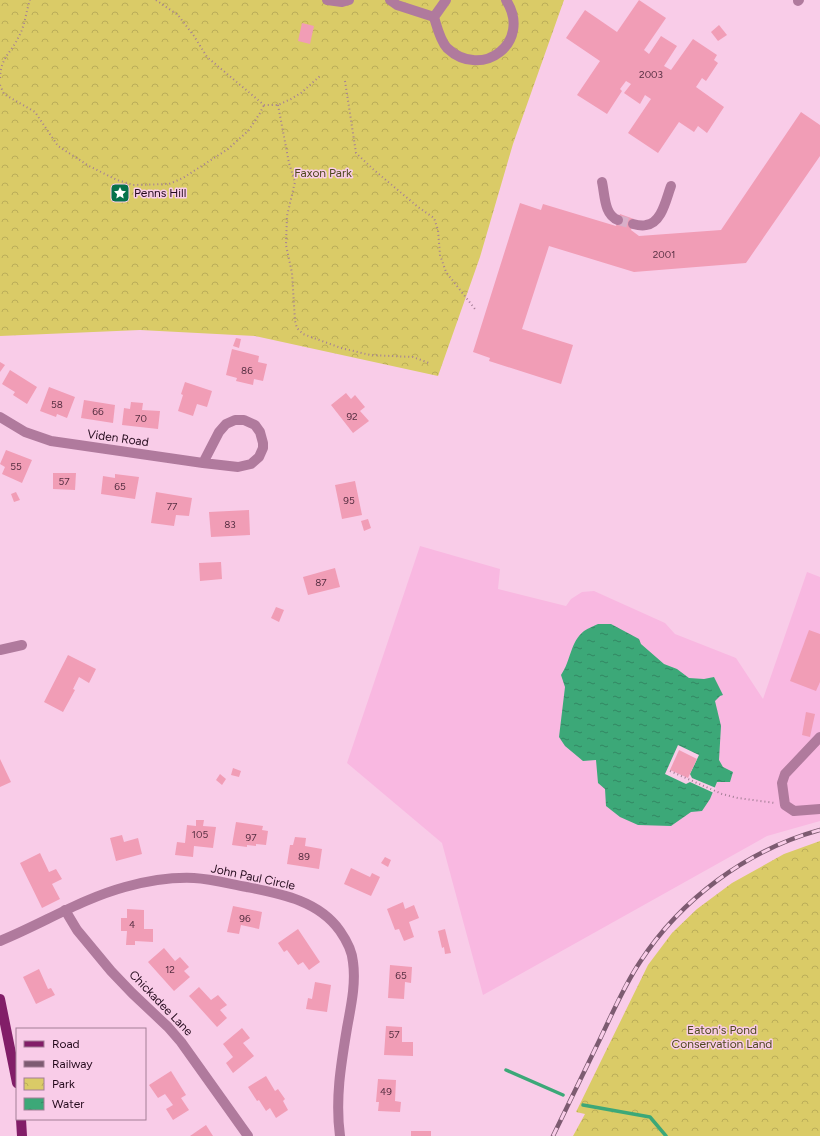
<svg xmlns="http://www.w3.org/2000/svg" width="820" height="1136" viewBox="0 0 820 1136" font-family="Figtree,sans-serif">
<defs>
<pattern id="park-crowns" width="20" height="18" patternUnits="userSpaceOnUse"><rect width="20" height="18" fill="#dacb67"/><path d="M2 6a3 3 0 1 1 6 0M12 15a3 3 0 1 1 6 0" fill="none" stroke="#bbad59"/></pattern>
<pattern id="water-ripples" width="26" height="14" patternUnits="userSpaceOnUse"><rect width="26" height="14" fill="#3ca878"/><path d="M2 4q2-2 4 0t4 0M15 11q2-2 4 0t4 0" fill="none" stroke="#328762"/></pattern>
</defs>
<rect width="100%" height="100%" fill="#f9cce8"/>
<!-- built -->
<path fill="#f9b8e1" d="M420 546 500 569 498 589 566 606 571 599 582 592 594 591 665 623 675 634 736 658 763 699 807 572 820 577V821L767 836 483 995 442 843 347 763Z"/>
<!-- park -->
<g fill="url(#park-crowns)">
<path d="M0 0H564L513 144 480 257 438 376 255 336 140 330 0 336Z"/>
<path d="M820 841V1136H573L585 1114 576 1112 648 965 672 933 697 909 732 883 784 854Z"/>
</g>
<!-- water -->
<path fill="url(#water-ripples)" d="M598 624H611L639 639 641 644 664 664 677 669 689 678 704 679 714 677 723 695 720 696 715 701 721 726 719 760 723 767 733 772 730 782H717L710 799 702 811 691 812 671 826 638 825 620 817 606 806 605 789 598 783 596 760 583 761 565 746 559 737 565 687 561 675C571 661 570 642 584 631 588 628 594 626 598 624Z"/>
<!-- pier -->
<path fill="#f9cce8" d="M678 745 699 755 690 774 692 778 716 788 714 793 690 782 686 784 665 774Z"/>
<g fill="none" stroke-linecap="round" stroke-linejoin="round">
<!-- stream -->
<g stroke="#3ca878" stroke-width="3.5">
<path d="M506 1070 563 1095"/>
<path d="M583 1105 650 1117 666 1136"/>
</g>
</g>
<!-- building -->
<g fill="#f19db6">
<path d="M639 0 666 18 644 50 649 54 661 36 677 46 664 66 671 70 693 39 717 55 714 60 718 63 706 81 702 78 696 87 724 107 707 133 698 126 694 132 679 122 658 153 628 133 651 99 645 95 640 104 624 93 631 84 626 81 620 89 622 91 607 114 577 95 600 61 566 38 585 10 617 32Z"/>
<path d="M302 23 314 26 310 44 298 41Z"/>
<path d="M719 25 727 35 718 41 711 32Z"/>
<path d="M801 112 820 125V156L746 263 634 272 549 246 522 329 573 345 561 384 489 361 490 358 473 352 520 203 541 210 543 204 616 226 620 214 634 219 631 230 639 236 721 230Z"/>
<path d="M236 338 241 339 239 348 233 346Z"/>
<path d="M232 349 259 356 258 362 267 364 263 381 254 379 253 385 236 381 237 378 226 375Z"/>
<path d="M0 362 5 365 0 372Z"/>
<path d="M10 370 37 387 27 404 13 395 15 392 2 384Z"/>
<path d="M185 382 212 391 207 407 197 404 193 416 178 411 183 395 181 394Z"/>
<path d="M49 387 75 397 67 418 57 414 56 417 40 411Z"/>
<path d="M346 393 351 399 355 395 365 407 360 411 369 421 353 433 331 405Z"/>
<path d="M84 400 115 405 113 423 81 418Z"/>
<path d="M131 402 143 403 142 410 160 411 158 429 122 425 124 408 130 409Z"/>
<path d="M6 450 32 460 22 483 2 474 5 467 0 464Z"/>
<path d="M53 473H76L75 490 53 489Z"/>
<path d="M115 474 139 477 135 499 101 494 103 476 115 478Z"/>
<path d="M355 481 362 515 342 519 335 485Z"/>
<path d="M16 492 20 500 14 502 11 494Z"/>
<path d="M156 492 192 498 189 516 176 515 174 526 151 523Z"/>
<path d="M249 510 250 535 211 537 209 512Z"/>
<path d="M368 519 371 528 364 531 361 521Z"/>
<path d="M221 562 222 579 200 581 199 563Z"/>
<path d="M335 568 340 587 308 595 303 577Z"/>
<path d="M276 607 284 610 279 622 271 618Z"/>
<path d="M809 630 820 634V682L816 691 790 681Z"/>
<path d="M68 655 96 669 89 683 79 677 73 689 75 690 63 712 44 702Z"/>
<path d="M806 712 815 714 810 737 802 735Z"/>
<path d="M679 750 697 759 688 778 670 770Z"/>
<path d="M0 759 11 782 0 787Z"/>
<path d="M233 768 241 771 239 777 231 775Z"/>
<path d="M220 774 226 779 222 785 216 780Z"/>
<path d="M196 820H204L203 826 216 827 213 848 194 846 193 857 175 855 177 842 185 843 187 825 196 826Z"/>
<path d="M236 822 263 826 262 830 268 831 266 845 256 844V846L247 845V847L232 845Z"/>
<path d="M122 835 124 842 138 838 142 854 116 861 110 838Z"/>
<path d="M295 837 306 838 305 846 322 849 319 869 287 864 290 845H293Z"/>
<path d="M40 853 49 872 56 869 62 879 52 884 60 899 42 908 20 863Z"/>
<path d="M385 857 391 860 388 867 381 863Z"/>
<path d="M351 868 370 877 372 873 380 877 371 896 344 884Z"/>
<path d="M403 902 405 909 414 905 419 918 409 922 414 937 404 941 399 929 395 930 387 909Z"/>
<path d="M233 906 262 912 259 929 241 925 239 934 227 932Z"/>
<path d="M127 909 144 910V929H153V942L135 941V945H126L127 931H121V918H127Z"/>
<path d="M298 929 320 962 309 970 303 962 298 965 287 950 284 952 278 943Z"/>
<path d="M445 929 451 953 445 954 444 947 442 948 438 931Z"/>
<path d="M164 948 175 961 180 957 189 967 184 971 190 977 174 991 148 962Z"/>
<path d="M390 965 412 967 411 983 405 982 404 999 388 998Z"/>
<path d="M39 969 48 989 51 988 55 995 36 1004 23 977Z"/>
<path d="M315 982 331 985 327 1012 306 1009 308 998 312 999Z"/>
<path d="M199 987 211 1000 218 995 227 1005 220 1010 227 1018 217 1027 189 996Z"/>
<path d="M386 1026 402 1027V1042H413V1056L384 1055Z"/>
<path d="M242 1028 250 1038 243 1043 254 1056 233 1073 226 1063 233 1057 223 1044Z"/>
<path d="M171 1071 186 1095 181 1098 189 1110 173 1120 166 1109 173 1105 165 1094 158 1098 149 1085Z"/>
<path d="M266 1076 275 1091 278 1089 285 1099 283 1101 288 1110 276 1118 270 1108 266 1111 259 1100 257 1101 248 1087Z"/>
<path d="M378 1079 396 1080 395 1101 401 1102 400 1112 378 1111 379 1102H376Z"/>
<path d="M206 1125 213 1136H190Z"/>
<rect x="411" y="1131" width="20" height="5"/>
</g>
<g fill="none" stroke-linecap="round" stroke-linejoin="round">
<!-- minor-tunnel -->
<path stroke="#d9afc9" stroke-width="10" stroke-dasharray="10 5" stroke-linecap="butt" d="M618 220 633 224"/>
<!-- path -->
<g stroke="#a47e96" stroke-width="2" stroke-dasharray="1 3" stroke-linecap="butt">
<path d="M156 0 178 15 194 36 207 57 264 105H278L291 99 301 93 320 76"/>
<path d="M0 78C1 56 11 54 19 36 25 26 26 11 30 0"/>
<path d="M345 81 356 153 374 170 418 207 434 218 438 230 440 255 446 272 475 309"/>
<path d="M0 85 4 94 35 112 58 146 89 166 117 180 133 185 169 184 183 178 228 149 249 130 260 113 264 105"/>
<path d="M278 105 289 163 295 182 287 216 286 245 292 273 295 321 297 328 303 334 341 348 370 355 413 357 429 363"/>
<path d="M670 771 722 794 738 798 775 803"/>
</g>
<!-- minor -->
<g stroke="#b07a9d" stroke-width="10">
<path d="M327 0 342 2 349 0"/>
<path d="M390 0 397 5 434 17"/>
<path d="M446 0 434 17C437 27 440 40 447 48 482 81 533 42 506 0"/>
<path d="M798 1 799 0"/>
<path d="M602 182C605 195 604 215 618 220"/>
<path d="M633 224C637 225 642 226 646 225 662 223 666 199 671 186"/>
<path d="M0 417 25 432 51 441 203 463 238 467 251 464 259 457 263 448V443L260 432 255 425 244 420H235L226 424 219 432 203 463"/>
<path d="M0 650 22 645"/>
<path d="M820 737 785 774 782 783 785 805 794 811 820 809"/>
<path d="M65 910 77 930 111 971 132 993 168 1027 181 1042 248 1136"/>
<path d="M0 941C42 924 81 899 125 887 147 881 171 877 194 878 212 879 230 884 247 887 282 894 319 901 340 931 347 941 352 950 353 962 356 984 351 1006 347 1028 341 1064 335 1099 340 1136"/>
</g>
<!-- major -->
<g stroke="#821e68" stroke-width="10">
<path d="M0 999 17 1083"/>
<path d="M21 1119 22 1136"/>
</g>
<defs>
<path id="rail" d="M553 1136C569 1103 585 1070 601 1037 613 1012 624 986 640 962 681 899 747 850 820 830"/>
</defs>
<!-- rail casing -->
<use href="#rail" stroke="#7d5b71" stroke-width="4.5"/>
<!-- rail -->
<use href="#rail" stroke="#f9cce8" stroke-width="3" stroke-dasharray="9" stroke-linecap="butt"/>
</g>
<!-- icons -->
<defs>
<symbol id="sight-square" viewBox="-11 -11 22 22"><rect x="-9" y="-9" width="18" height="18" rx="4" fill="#05724b" stroke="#f9cce8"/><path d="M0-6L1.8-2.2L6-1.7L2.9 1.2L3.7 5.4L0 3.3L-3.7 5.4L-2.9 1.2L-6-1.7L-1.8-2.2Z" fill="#fff"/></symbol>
</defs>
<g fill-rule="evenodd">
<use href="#sight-square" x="109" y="182" width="22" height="22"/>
</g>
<g text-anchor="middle" stroke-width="3" stroke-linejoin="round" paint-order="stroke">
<!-- number labels -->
<g font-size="10" fill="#572f42">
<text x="651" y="78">2003</text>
<text x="664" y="258">2001</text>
<text x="247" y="374">86</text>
<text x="57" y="408">58</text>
<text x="98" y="415">66</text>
<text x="352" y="420">92</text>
<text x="141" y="422">70</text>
<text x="16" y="470">55</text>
<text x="64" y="485">57</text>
<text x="120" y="490">65</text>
<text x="349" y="504">95</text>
<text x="172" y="510">77</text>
<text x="230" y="528">83</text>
<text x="321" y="586">87</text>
<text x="200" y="838">105</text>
<text x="251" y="841">97</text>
<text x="304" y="860">89</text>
<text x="245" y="922">96</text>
<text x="132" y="928">4</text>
<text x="170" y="973">12</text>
<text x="401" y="979">65</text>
<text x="394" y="1038">57</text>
<text x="386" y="1095">49</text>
</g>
<!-- park labels -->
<g font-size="12" fill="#50491f" stroke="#f9cce8">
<text x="323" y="177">Faxon Park</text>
<text x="722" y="1034">Eaton's Pond<tspan x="722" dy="14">Conservation Land</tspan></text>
</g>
<!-- poi labels -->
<g font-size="12" fill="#240a1c" stroke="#f9cce8" text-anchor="start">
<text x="134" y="197">Penns Hill</text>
</g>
<!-- street labels -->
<g font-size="12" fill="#240a1c" stroke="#f9cce8">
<text transform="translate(118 438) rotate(8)" y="4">Viden Road</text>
<text transform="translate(253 877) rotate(12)" y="4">John Paul Circle</text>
<text transform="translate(161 1003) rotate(46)" y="4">Chickadee Lane</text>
</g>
</g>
<!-- legend -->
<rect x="16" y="1028" width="130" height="92" fill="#f9cce8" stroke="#a47e96"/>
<rect x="24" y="1041" width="20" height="6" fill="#821e68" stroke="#a47e96"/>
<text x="52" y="1048" font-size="12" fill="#240a1c">Road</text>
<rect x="24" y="1061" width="20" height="6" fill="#7d5b71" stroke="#a47e96"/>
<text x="52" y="1068" font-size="12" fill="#240a1c">Railway</text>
<rect x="24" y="1078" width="20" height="12" fill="url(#park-crowns)" stroke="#a47e96"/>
<text x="52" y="1088" font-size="12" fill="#240a1c">Park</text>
<rect x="24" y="1098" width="20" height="12" fill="url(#water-ripples)" stroke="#a47e96"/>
<text x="52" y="1108" font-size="12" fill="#240a1c">Water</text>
</svg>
